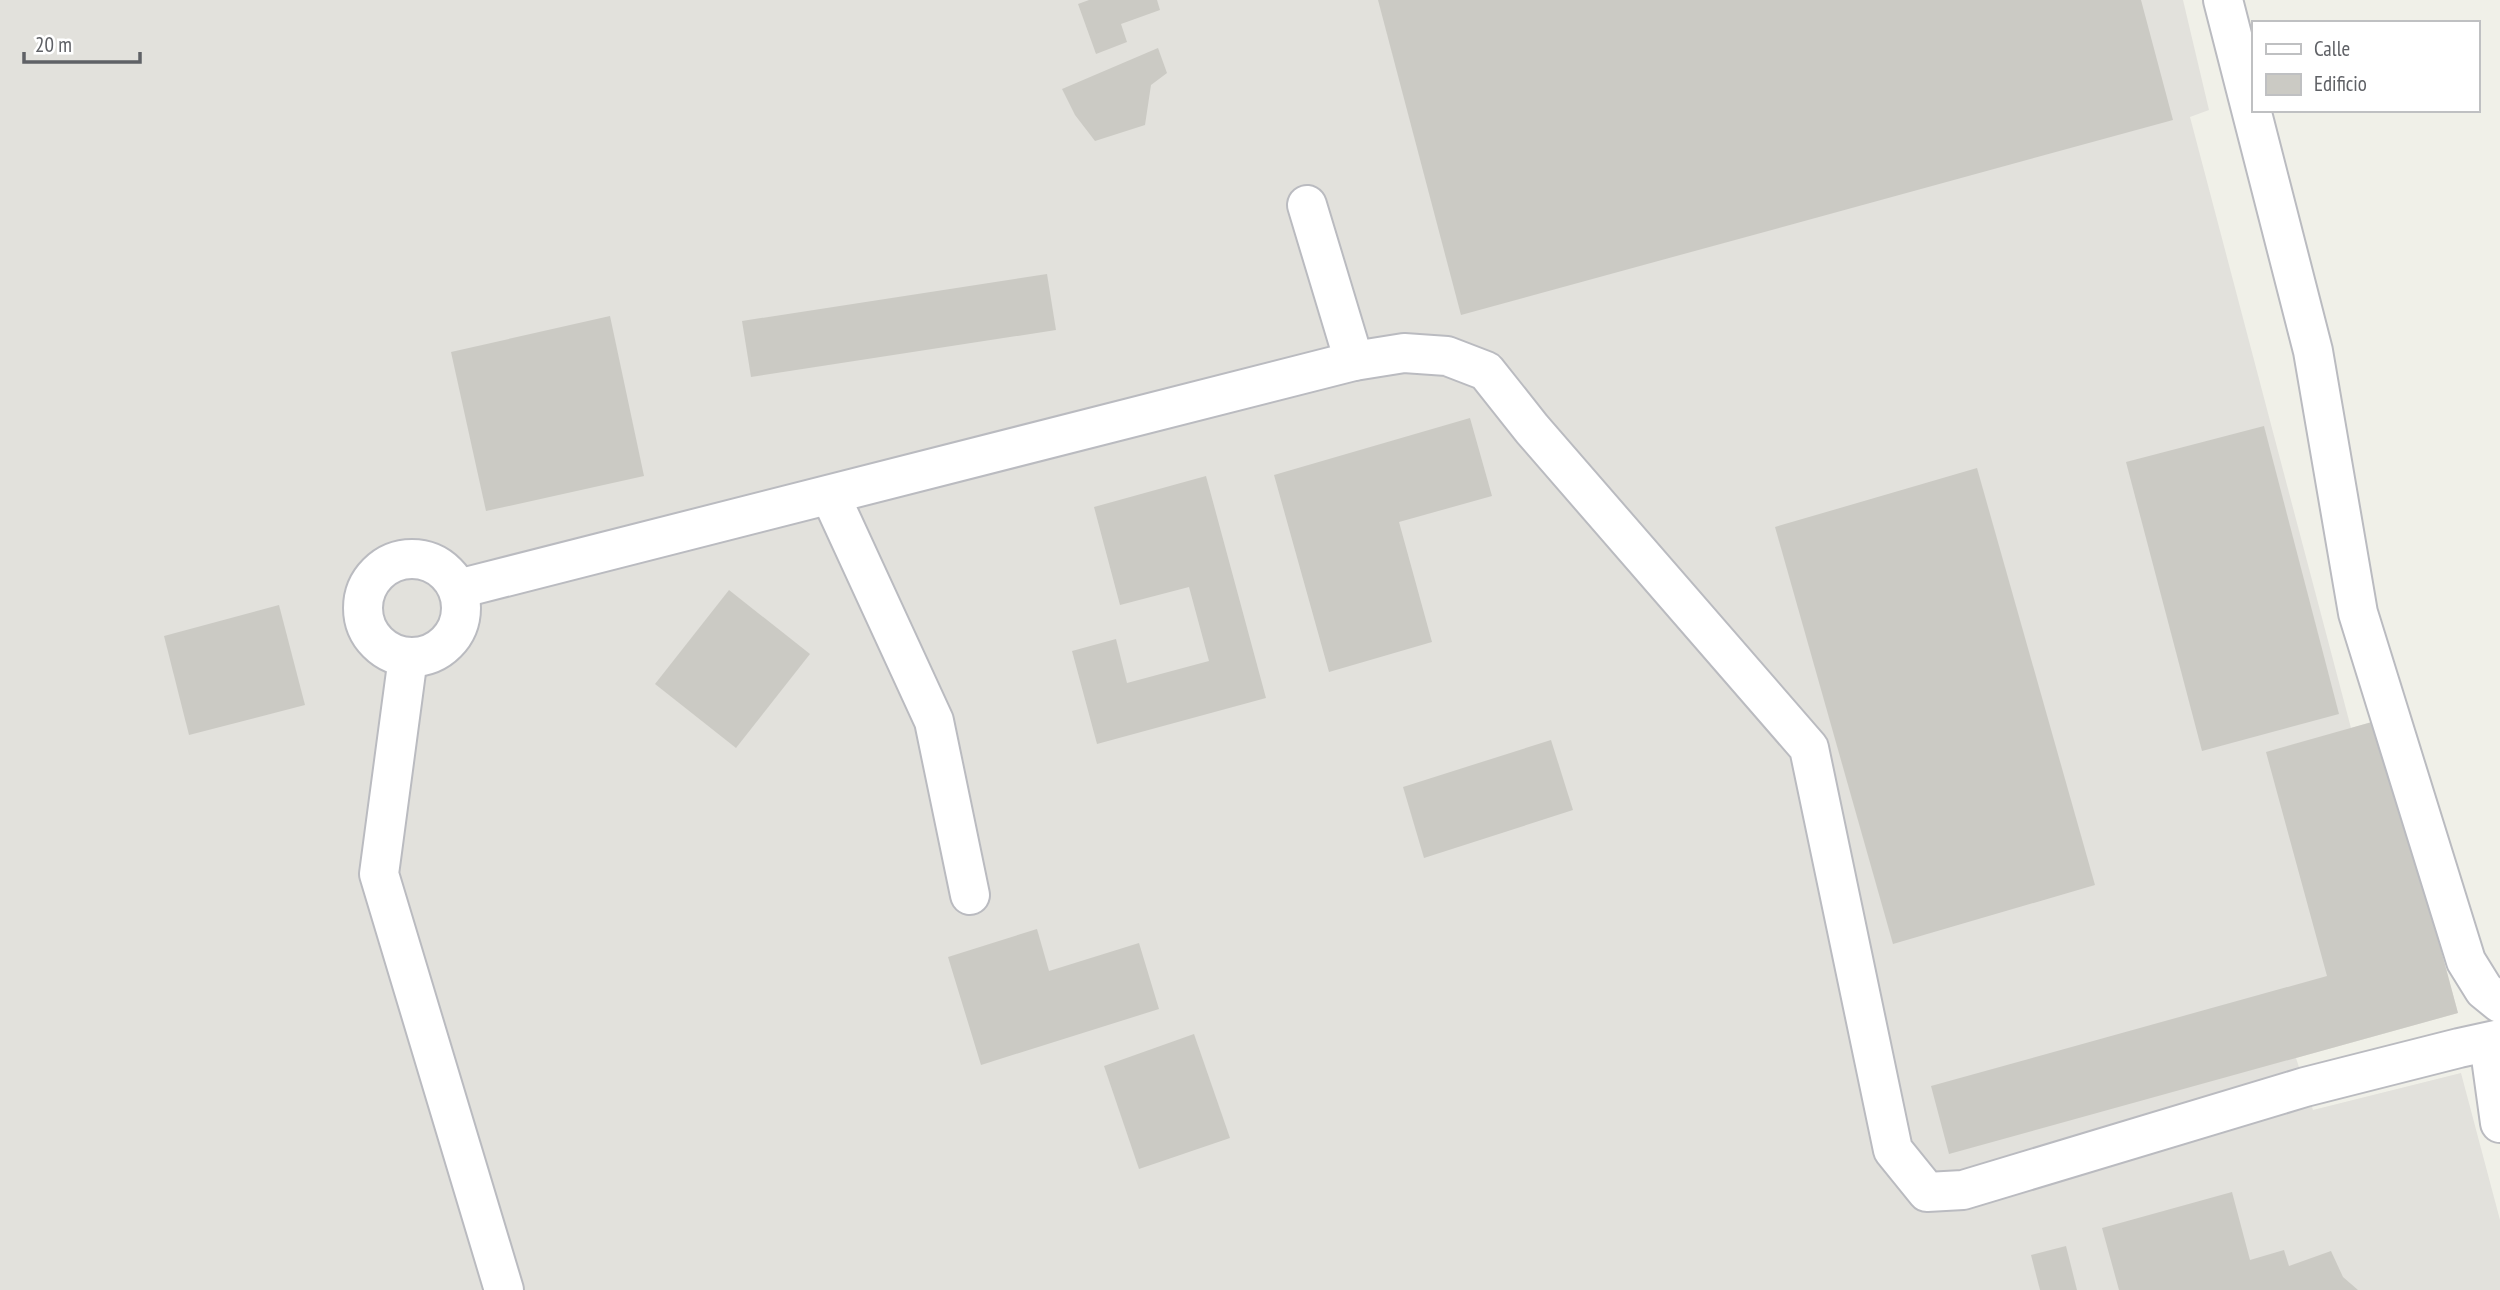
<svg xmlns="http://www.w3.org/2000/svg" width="2500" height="1290" viewBox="0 0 2500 1290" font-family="'PT Sans Narrow',sans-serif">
<rect width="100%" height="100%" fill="#f0f0e8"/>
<!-- industrial -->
<path fill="#e2e1dc" d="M0 0H2183L2209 110 2190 117 2351 728 2379 720 2458 1013 2296 1058 2313 1110 2461 1073 2500 1220V1290H0Z"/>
<!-- building -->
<g fill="#cbcac4">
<path d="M1089 0H1157L1160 10 1121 24 1127 42 1096 54 1078 4Z"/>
<path d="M1378 0H2141L2173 120 1461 315Z"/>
<path d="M1158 48 1167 73 1151 85 1145 125 1095 141 1075 115 1062 89Z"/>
<path d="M1047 274 1056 330 751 377 742 321Z"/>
<path d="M610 316 644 476 486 511 451 352Z"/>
<path d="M1470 418 1492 496 1399 522 1432 642 1329 672 1274 475Z"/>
<path d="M2264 426 2339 714 2202 751 2126 462Z"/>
<path d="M1977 468 2095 885 1893 944 1775 527Z"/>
<path d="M1206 476 1266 698 1097 744 1072 651 1116 639 1127 683 1209 661 1189 587 1120 605 1094 507Z"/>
<path d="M729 590 810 654 736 748 655 684Z"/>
<path d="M279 605 305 705 189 735 164 636Z"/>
<path d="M2379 720 2458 1013 1949 1154 1931 1086 2327 976 2266 752Z"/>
<path d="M1551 740 1573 810 1424 858 1403 787Z"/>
<path d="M1037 929 1049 971 1139 943 1159 1009 981 1065 948 957Z"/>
<path d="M1194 1034 1230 1138 1139 1169 1104 1066Z"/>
<path d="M2232 1192 2250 1260 2284 1250 2289 1266 2331 1251 2343 1277 2358 1290H2119L2102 1228Z"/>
<path d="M2066 1246 2077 1290H2040L2031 1255Z"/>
</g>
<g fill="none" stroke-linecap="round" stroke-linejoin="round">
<defs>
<g id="minor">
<path d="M2223 0 2313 351 2358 613 2466 961 2484 990 2500 1003"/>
<path d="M1307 205 1354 361"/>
<path d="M830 495 934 721 970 895"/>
<circle cx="412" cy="608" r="49"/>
<path d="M458 589 1354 361 1404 353 1447 356 1486 371 1532 429 1809 748 1893 1150 1927 1192 1963 1190 2305 1087 2459 1048 2500 1039"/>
<path d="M408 657 379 874 504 1290"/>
<path d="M2489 1043 2500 1123"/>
</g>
</defs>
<!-- minor casing -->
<use href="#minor" stroke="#babbc0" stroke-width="42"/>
<!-- minor -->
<use href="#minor" stroke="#fff" stroke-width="38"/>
</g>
<!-- legend -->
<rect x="2252" y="21" width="228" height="91" fill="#ffffff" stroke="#bfc0c2" stroke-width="2"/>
<rect x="2266" y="44" width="35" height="10" fill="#ffffff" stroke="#bfc0c2" stroke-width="2"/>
<text x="2314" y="56" font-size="21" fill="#5f6166">Calle</text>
<rect x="2266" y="74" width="35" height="21" fill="#cbcac4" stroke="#bfc0c2" stroke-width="2"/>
<text x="2314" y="91" font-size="21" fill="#5f6166">Edificio</text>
<!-- scale -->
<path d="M24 52v10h116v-10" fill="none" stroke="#5f6166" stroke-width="3.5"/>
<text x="35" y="52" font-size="21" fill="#5f6166" stroke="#ffffff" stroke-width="5" paint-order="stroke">20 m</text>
</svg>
